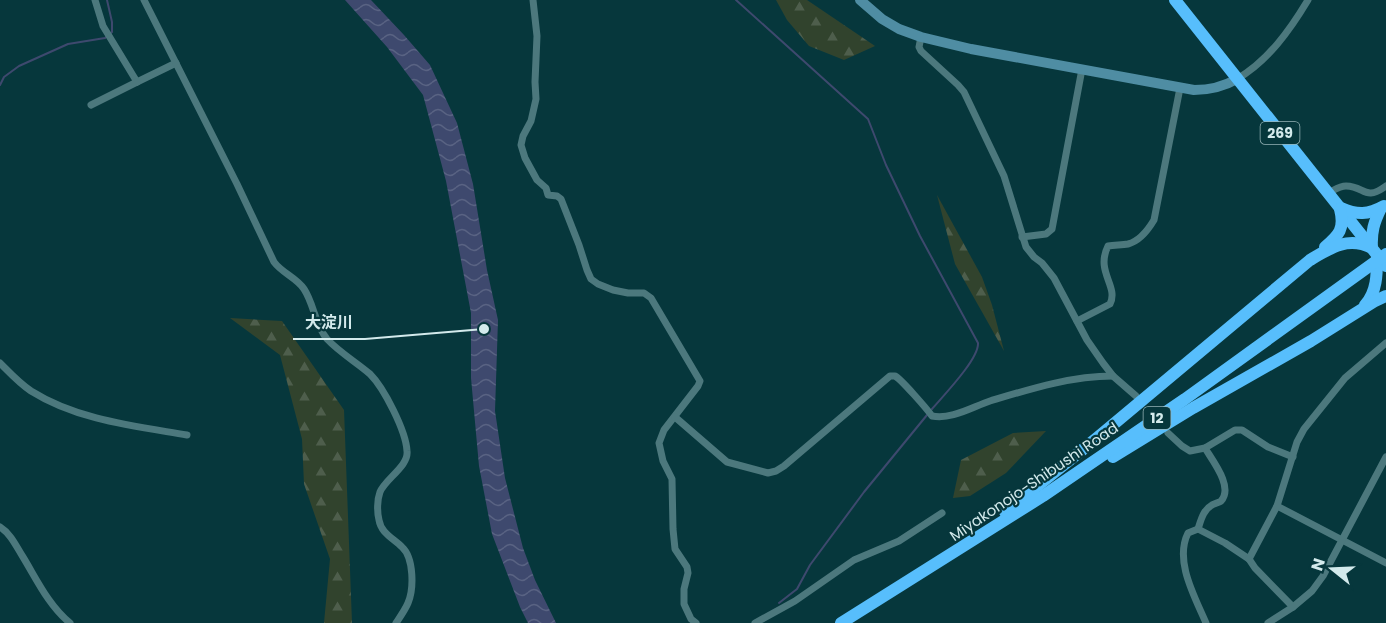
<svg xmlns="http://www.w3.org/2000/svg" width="1386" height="623" viewBox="0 0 1386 623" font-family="Poppins,'Noto Sans JP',sans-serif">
<defs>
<pattern id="forest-firs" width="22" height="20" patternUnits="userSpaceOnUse" patternTransform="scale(1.5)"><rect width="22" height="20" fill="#31432d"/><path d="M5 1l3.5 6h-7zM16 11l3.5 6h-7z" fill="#4e5e4c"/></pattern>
<pattern id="water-waves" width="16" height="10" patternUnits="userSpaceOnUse" patternTransform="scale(1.5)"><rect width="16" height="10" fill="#3e496e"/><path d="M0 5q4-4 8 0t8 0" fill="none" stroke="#596383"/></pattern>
</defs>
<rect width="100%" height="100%" fill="#06373c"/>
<!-- forest -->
<g fill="url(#forest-firs)">
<path d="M776 0H807L875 46 844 60 809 46 787 20Z"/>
<path d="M937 195 982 277 992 305 1004 351 955 264Z"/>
<path d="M230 318 282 321 344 410 352 623H324L330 559 304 484 302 439 280 355Z"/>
<path d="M1046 431 1006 473 970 496 953 498 961 460 1013 433Z"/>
</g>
<!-- water -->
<path fill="url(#water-waves)" d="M345 0H371L404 35 430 65 457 123 473 184 487 270 498 320 495 411 505 478 523 548 535 580 556 623H528L520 607 492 534 479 466 471 378V313L446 181 423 95 387 47Z"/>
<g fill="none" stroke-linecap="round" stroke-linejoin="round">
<!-- stream -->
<g stroke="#3e496e" stroke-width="2">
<path d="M736 0 868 119 886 165 920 236 978 343C979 359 943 396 932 409"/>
<path d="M0 85 4 77 19 66 68 44 105 38 112 32V22L107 0"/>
<path d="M779 603 797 589 810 565 864 492 927 415"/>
</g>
<!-- street-tunnel -->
<path stroke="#255256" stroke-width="7" stroke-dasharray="7 3.5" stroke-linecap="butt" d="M1140 401 1156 420"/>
<!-- street -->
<g stroke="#4c787d" stroke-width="7">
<path d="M95 0 103 26 137 82 176 63"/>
<path d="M144 0 237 184 274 262C282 273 297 278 304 289 314 304 315 325 327 339 339 352 356 362 370 374 384 388 406 431 407 451 409 466 385 479 380 492 377 500 377 512 379 520 381 533 393 538 402 547 414 558 414 589 408 603 405 610 400 617 396 623"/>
<path d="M533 0 537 36 535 82 536 99 531 121 523 136 521 145 525 158 537 180 546 188 548 195 557 196 561 199 579 245 587 270 591 279 598 284 613 290 628 293H644L651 298 700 381 698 386 664 430 659 443 663 461 672 479 673 529 675 549 687 567 688 573 684 589V604L691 619 696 623"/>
<path d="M921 37 919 47 921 51 958 85 964 92 1004 176 1026 247 1034 257 1042 263 1054 278 1087 340 1103 363 1113 376 1136 396"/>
<path d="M1237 79C1268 61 1290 30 1308 0"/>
<path d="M91 105 137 82"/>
<path d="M1328 193C1333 191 1339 186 1346 186 1365 186 1364 202 1386 186"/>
<path d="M1022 237 1046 234 1052 229 1082 69"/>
<path d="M1077 321 1110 304C1119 286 1095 272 1108 246 1115 245 1122 245 1128 244 1140 241 1148 230 1154 220L1180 88"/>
<path d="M0 363C10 373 19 383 31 391 77 420 134 426 187 435"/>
<path d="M675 417 727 462 768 473 776 471 784 466 890 376C892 376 894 376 895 376 901 379 927 409 932 416 951 420 972 407 990 401 1030 389 1071 376 1113 376"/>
<path d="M1168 433 1182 446 1190 451 1205 448 1235 430H1242L1268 447 1293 457"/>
<path d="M1205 448C1212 460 1234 487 1221 501 1220 502 1214 504 1212 505 1203 510 1201 520 1198 529L1225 543 1249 559"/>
<path d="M1277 506 1386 563"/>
<path d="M0 527C11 534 16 546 23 557 37 580 49 606 70 623"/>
<path d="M1198 529 1188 533C1174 561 1195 597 1206 623"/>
<path d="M1293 607 1255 568 1249 559 1277 506 1297 442 1304 429 1345 378 1386 343"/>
<path d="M755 623 795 601 854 560 899 541 942 513"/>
<path d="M1268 623 1293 607 1312 591 1323 576 1386 457"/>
</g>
<!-- secondary -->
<path stroke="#4f8da3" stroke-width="10" d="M860 0 882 19 899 29 921 37 971 49 1194 90C1211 90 1223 87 1237 79"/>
<!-- highway -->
<g stroke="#57befc" stroke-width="12">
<path d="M1175 0 1386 266"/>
<path d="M1341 208C1357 215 1368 215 1384 206"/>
<path d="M1325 247C1339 235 1345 229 1340 209"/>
<path d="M1365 305C1377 292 1377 274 1377 257"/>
<path d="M1113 457 1193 408 1311 341 1375 301 1386 296"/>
<path d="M1005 512 1097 438 1310 260C1330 248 1348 236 1372 248 1371 232 1374 222 1381 208"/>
<path d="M841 623 1043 496 1185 399 1386 254"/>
</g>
</g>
<g text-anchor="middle" stroke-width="4.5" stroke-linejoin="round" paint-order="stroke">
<!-- shield labels -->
<g fill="#06373c" stroke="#96b4b7" stroke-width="1.5">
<rect x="1260.5" y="122" width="39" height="22" rx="4.5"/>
<rect x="1143.5" y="407" width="27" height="22" rx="4.5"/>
</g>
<g font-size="14" font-weight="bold" fill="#d3eaec">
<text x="1280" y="138">269</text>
<text x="1157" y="423">12</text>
</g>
<!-- street labels -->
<g font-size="15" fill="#d3eaec" stroke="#06373c">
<text transform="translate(1034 482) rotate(-34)" y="5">Miyakonojo-Shibushi Road</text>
</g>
</g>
<!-- callouts -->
<path fill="none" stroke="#d3eaec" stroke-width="2" d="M484 329L365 339H293"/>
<circle fill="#d3eaec" stroke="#06373c" stroke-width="2" cx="484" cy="329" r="6"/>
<g font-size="16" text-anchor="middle" font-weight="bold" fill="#d3eaec" stroke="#06373c" stroke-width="4.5" stroke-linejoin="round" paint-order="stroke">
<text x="329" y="328">大淀川</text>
</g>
<!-- north arrow -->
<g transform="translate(1332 569) rotate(288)" stroke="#06373c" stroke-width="4.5" paint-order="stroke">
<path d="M0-4.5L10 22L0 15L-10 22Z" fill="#d3eaec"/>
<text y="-9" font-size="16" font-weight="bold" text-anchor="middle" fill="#d3eaec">N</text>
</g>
</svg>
